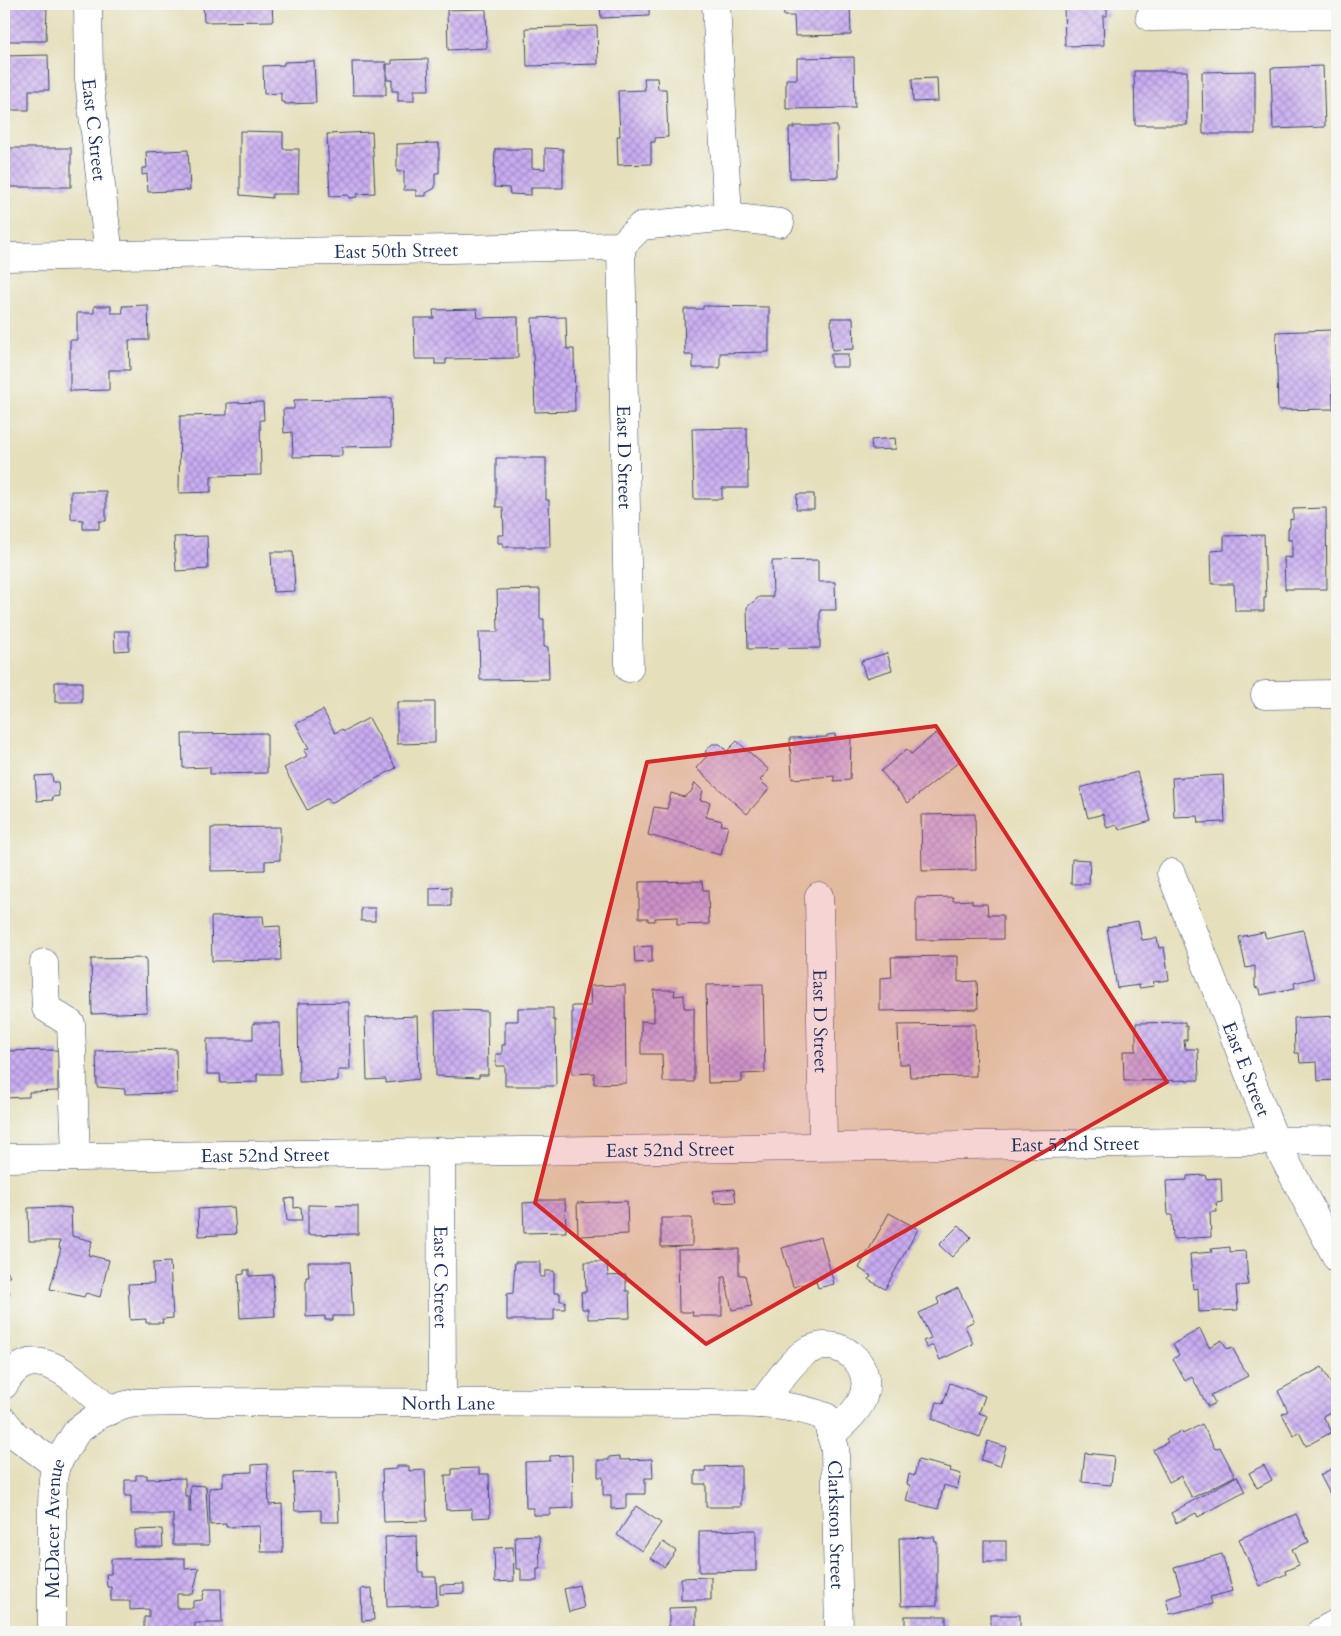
<svg xmlns="http://www.w3.org/2000/svg" width="1341" height="1636" viewBox="0 0 1341 1636" font-family="Cardo,serif">
<defs>
<pattern id="building-cross-hatch" width="8" height="8" patternUnits="userSpaceOnUse" patternTransform="scale(1.25)"><rect width="8" height="8" fill="#c9acf1"/><path d="M0 0l8 8M0 8l8-8" fill="none" stroke="#a28cc6"/></pattern>
</defs>
<rect width="100%" height="100%" fill="#f6f6f2"/>
<filter id="ink" filterUnits="userSpaceOnUse"><feTurbulence type="fractalNoise" baseFrequency=".02" numOctaves="2"/><feDisplacementMap in="SourceGraphic" scale="10" xChannelSelector="R" yChannelSelector="G"/><feConvolveMatrix kernelMatrix="1 2 1 2 8 2 1 2 1" color-interpolation-filters="sRGB"/></filter>
<filter id="wash" filterUnits="userSpaceOnUse"><feTurbulence type="fractalNoise" baseFrequency=".0096" numOctaves="4" result="noise"/><feDisplacementMap in="SourceGraphic" scale="20" xChannelSelector="R" yChannelSelector="G"/><feGaussianBlur stdDeviation="1.12" result="paint"/><feColorMatrix in="noise" values="0 0 0 0 0 0 0 0 0 0 0 0 0 0 0 0 0 1.4 0 .05"/><feComposite in="paint" operator="in"/></filter>
<g filter="url(#wash)">
<rect width="100%" height="100%" fill="#e5dfbb"/>
<g id="blocks">
<!-- building -->
<g fill="url(#building-cross-hatch)">
<path d="M4 4H47L46 41H4Z"/>
<path d="M203 4H272L273 21 204 22Z"/>
<path d="M600 4H649V16L601 18Z"/>
<path d="M783 4H850L851 35 795 36 794 16H784Z"/>
<path d="M1064 4H1107V16H1103L1104 45 1065 46Z"/>
<path d="M486 9 487 48 448 50 447 10Z"/>
<path d="M597 26 598 64 527 66 526 28Z"/>
<path d="M48 55 49 90H29V110H4V56Z"/>
<path d="M854 57 855 108 786 109V79H797V58Z"/>
<path d="M428 59 429 90H414V101H398V91H392V80H387V64H392V60Z"/>
<path d="M314 61 316 103 285 104V102H281V93L264 94 263 66 284 65V62Z"/>
<path d="M352 62H386V95H353Z"/>
<path d="M1323 66 1325 127 1273 129 1271 68Z"/>
<path d="M1134 71H1187V125H1135Z"/>
<path d="M1255 71V134H1203L1202 72Z"/>
<path d="M644 78H657L658 89H666L668 137 655 138V142H651V164L618 165 617 136H620L618 91 645 90Z"/>
<path d="M937 78 938 101 913 102 912 79Z"/>
<path d="M794 126H837L838 177 790 178 789 128H794Z"/>
<path d="M240 131 283 132V149H299L298 194H272V198L240 195Z"/>
<path d="M372 132 375 193 357 194V197L349 198 348 195 330 196 327 134Z"/>
<path d="M439 143V173H435V188L426 193V196H416V190H404V171L397 172V144Z"/>
<path d="M4 148H71V187H9V196H4Z"/>
<path d="M545 148 563 149V188H531V195L510 194 509 188 494 187 495 149H532V168L545 169Z"/>
<path d="M188 150 190 190 148 192 147 174 142 175V168H147L146 152Z"/>
<path d="M148 305 149 340H129L130 370H109V390L70 391V340H77V313H94V306H111V313H123L122 306Z"/>
<path d="M703 306 769 307V352L720 353V368H693V355H685L684 309H703Z"/>
<path d="M477 309 478 318 518 317V358L446 359V364H435V359H415L414 318H434L433 310Z"/>
<path d="M566 317 567 349H574L575 411 535 412 532 318Z"/>
<path d="M831 318H853L854 349 832 350Z"/>
<path d="M1331 330 1333 409 1278 410 1276 332Z"/>
<rect x="831" y="354" width="17" height="13"/>
<path d="M391 398 392 446 342 447V456L293 457 292 432 284 433 283 409H294V400Z"/>
<path d="M263 402 264 420H260L261 475 211 476V492L179 493 180 416 227 415V403Z"/>
<path d="M747 428 748 488H722V499H694L692 429Z"/>
<path d="M895 438 896 449 872 450 871 440Z"/>
<path d="M496 458H546V500H549L550 547H503V543H498V535H504L503 507H496Z"/>
<path d="M71 491H106V521H99V529H83V520L71 519Z"/>
<path d="M797 494H814V509H796Z"/>
<path d="M1326 508 1327 589H1285L1284 557 1292 558V540H1288V528H1290V519L1293 520V509Z"/>
<path d="M1264 535 1266 598H1264V611H1235L1234 584H1212L1211 551 1224 550V536Z"/>
<path d="M207 536 208 569 176 571 174 537Z"/>
<path d="M271 552H293L295 591 273 592Z"/>
<path d="M818 560V582H835L836 610H820V648L748 649 747 607 759 597H773L772 561Z"/>
<path d="M540 589V619H544V647H548L549 679 480 680 479 632H498L497 590Z"/>
<path d="M114 631H129V650L115 651Z"/>
<path d="M887 653 892 670 866 678 861 661Z"/>
<rect x="55" y="682" width="27" height="20"/>
<path d="M397 702H435V743L397 744Z"/>
<path d="M323 710 335 733 342 729 344 731 369 718 396 768 331 803 328 798 307 810 284 768 307 756 304 750 309 748 296 724Z"/>
<path d="M267 733V773L210 774V767L183 768 182 734Z"/>
<path d="M936 733 960 761 908 803 881 771 907 749 911 754Z"/>
<path d="M835 734V737H851L850 780 834 781V776L792 779 790 738 827 737V735Z"/>
<path d="M737 741 769 770 760 780 769 789 747 814 696 768 708 755 705 752 712 744H720L727 751Z"/>
<path d="M1137 772 1151 821 1119 830 1117 825 1107 828 1103 814 1088 818 1080 788Z"/>
<path d="M52 775 53 782H58L59 796 52 797 53 800 37 801 35 776Z"/>
<path d="M1223 775 1225 822 1199 823 1198 816 1174 817 1172 778Z"/>
<path d="M695 783 703 791 700 800 710 802 706 817 722 821 721 825 728 826 721 855 648 835 654 807 667 809 671 793 684 797 691 792Z"/>
<path d="M975 814 976 870 922 871 921 815Z"/>
<path d="M280 827V860L265 861V870L211 871V828Z"/>
<path d="M1072 859 1090 860 1089 884H1071Z"/>
<path d="M702 881 703 890H708L709 924 677 925V917L655 918V921H648V918H639V882Z"/>
<path d="M451 887V906H430V888Z"/>
<path d="M953 897V901L972 900V904H987L988 915H1003V939L916 940V898Z"/>
<rect x="361" y="908" width="14" height="13"/>
<path d="M263 916 264 927 280 926 281 960 212 961 211 917Z"/>
<path d="M1138 921 1142 940 1157 938 1159 948 1164 947 1169 980 1153 982 1154 986 1139 988V985L1117 988 1107 927Z"/>
<path d="M1303 930 1314 978 1294 983 1295 988 1261 995 1260 989 1255 987V966L1246 968 1239 937 1264 932 1266 938Z"/>
<path d="M652 946V962L635 963 634 947Z"/>
<path d="M958 956V982L977 981 978 1009 880 1011V978L892 977 891 957Z"/>
<path d="M146 958 147 1012 92 1014 91 959Z"/>
<path d="M763 984 765 1073 742 1074V1082L708 1083 706 985Z"/>
<path d="M625 985 626 1083 594 1084V1073L572 1074V1006H591L590 986Z"/>
<path d="M654 990H675L674 996 684 995V1008H694V1082H663L662 1054H641V1021L654 1022Z"/>
<path d="M349 1002 350 1070H338V1081L299 1082 298 1003Z"/>
<path d="M518 1008H553V1020H555L556 1086H505V1066H496V1054H502V1045H505V1021H518Z"/>
<path d="M456 1010 487 1011 488 1075H479V1078L436 1076 435 1011Z"/>
<path d="M417 1016 419 1079 386 1083V1079L367 1080 365 1018Z"/>
<path d="M1337 1016V1080L1318 1081 1317 1062 1300 1063 1299 1053H1295L1294 1018Z"/>
<path d="M1185 1022V1026H1187V1040H1184L1185 1049H1198L1199 1080 1124 1081 1123 1051H1136V1023Z"/>
<path d="M253 1023H280L281 1074H257V1082L221 1083 220 1074H207V1039H253Z"/>
<path d="M975 1024 976 1076 910 1077 909 1064H899L898 1025Z"/>
<path d="M176 1049 177 1093 125 1094V1089L97 1087 96 1051Z"/>
<path d="M58 1050V1091L29 1092V1097L4 1098V1051Z"/>
<path d="M1205 1175 1206 1179 1221 1178 1222 1202 1216 1203 1217 1212H1210L1211 1237 1173 1239 1172 1215H1168L1166 1181 1187 1180V1176Z"/>
<path d="M734 1189 736 1202 715 1203 713 1191Z"/>
<path d="M294 1198V1208L301 1207 302 1221H287L285 1199Z"/>
<path d="M538 1200H565L566 1232 524 1233 523 1203 538 1202Z"/>
<path d="M627 1201 628 1234 578 1236 577 1203Z"/>
<path d="M308 1205 358 1206V1234L308 1235Z"/>
<path d="M59 1207 71 1208 72 1236 92 1241 88 1255 109 1260 100 1297 86 1293 84 1297 50 1289 61 1248H59L60 1241H29L28 1208Z"/>
<path d="M234 1207 236 1234 199 1236 198 1209Z"/>
<path d="M889 1213 918 1229 885 1289 869 1280 871 1276 859 1268Z"/>
<path d="M661 1218H692V1246L661 1247Z"/>
<path d="M959 1225 971 1237 952 1257 939 1245Z"/>
<path d="M821 1237 834 1284 818 1288 816 1281 793 1287 782 1248Z"/>
<path d="M1230 1247V1252L1246 1251 1248 1285 1236 1286 1238 1310 1199 1312 1198 1288 1193 1289 1190 1254 1212 1252 1211 1249Z"/>
<path d="M739 1249V1275H745L752 1306 732 1310 725 1277H722V1316H692L693 1312H679L678 1250Z"/>
<path d="M170 1262 173 1318 162 1319 163 1323H146V1319L130 1320 128 1284 154 1283 153 1263Z"/>
<path d="M308 1262H350L353 1316H333V1320H325V1316L306 1317V1277H309Z"/>
<path d="M515 1262H540V1277H545V1271H554V1293H560V1301H565V1309H554V1320H507V1294L513 1293Z"/>
<path d="M585 1262H607L608 1276 626 1275V1291H629L630 1318 588 1319V1309H582L581 1292H586Z"/>
<path d="M4 1267 10 1276 4 1280Z"/>
<path d="M244 1270H249V1276L273 1275 275 1316 240 1318 238 1275 244 1274Z"/>
<path d="M4 1284 10 1293 4 1297Z"/>
<path d="M958 1288 974 1321 965 1326 973 1344 940 1360 933 1345 927 1348 923 1341 931 1338 919 1313 939 1304 937 1298Z"/>
<path d="M1200 1329 1209 1347 1222 1340 1227 1349 1232 1347 1248 1376 1211 1395 1215 1403 1208 1407 1192 1377 1185 1381 1173 1359 1179 1355 1173 1344Z"/>
<path d="M1322 1367 1337 1395 1332 1400 1337 1408 1323 1416 1332 1432 1306 1446 1299 1432 1294 1436 1282 1414 1288 1411 1278 1391Z"/>
<path d="M950 1383 985 1396 979 1413 988 1416 980 1437 932 1419 937 1402 943 1404Z"/>
<path d="M1202 1424 1215 1449 1220 1447 1235 1476 1192 1498 1181 1476 1169 1482 1153 1450 1168 1442 1166 1439 1181 1431 1183 1434Z"/>
<path d="M988 1441 1006 1447 1000 1466 981 1460Z"/>
<path d="M1085 1453 1114 1456 1111 1485 1082 1482Z"/>
<path d="M572 1455 573 1508 550 1509V1515H533V1508H526L525 1462 550 1461V1456Z"/>
<path d="M620 1456V1460L652 1459 653 1478H645V1494H626V1508L611 1509V1495H603V1477H598V1460H609V1457Z"/>
<path d="M918 1460 951 1468 950 1471 961 1474 957 1489 944 1485 938 1509 906 1501 910 1485 907 1484 909 1474 914 1476Z"/>
<path d="M267 1464 269 1505 282 1504 283 1552H261L260 1526 226 1527V1524L210 1525 209 1488 223 1487V1473L252 1472V1465Z"/>
<path d="M1264 1465 1272 1480 1257 1488 1249 1473Z"/>
<path d="M397 1466H409V1471L425 1470 427 1521 384 1522 382 1470 397 1469Z"/>
<path d="M741 1466V1507H706V1484H695V1471H706L705 1467Z"/>
<path d="M1337 1466V1507L1320 1475Z"/>
<path d="M479 1468V1474H489L490 1517 472 1518V1509L446 1510 445 1475H452V1469Z"/>
<path d="M337 1472 339 1522H321V1510L295 1511 293 1473Z"/>
<path d="M136 1475H147V1479L185 1478V1496H189V1512H191L190 1485 206 1486 209 1545H173V1514H131V1496H125V1480H136Z"/>
<path d="M1237 1476 1245 1492 1198 1517 1196 1513 1176 1523 1171 1513Z"/>
<path d="M636 1506 661 1523 642 1551 617 1535Z"/>
<path d="M1296 1514 1309 1542 1292 1549 1299 1565 1285 1571 1286 1574 1260 1586 1239 1539Z"/>
<path d="M162 1529 163 1547H135V1530Z"/>
<path d="M756 1530V1571L699 1572V1531Z"/>
<path d="M539 1535 540 1569H537V1581H521V1569H516L515 1536Z"/>
<path d="M417 1536 418 1572H423V1577H436L437 1605 387 1607 385 1537Z"/>
<path d="M934 1537 935 1542H937V1605L901 1606 899 1538Z"/>
<rect x="984" y="1541" width="22" height="21"/>
<path d="M663 1542 676 1551 664 1567 651 1558Z"/>
<path d="M513 1547 514 1581 495 1582 494 1548Z"/>
<path d="M1222 1554 1233 1591 1210 1597 1212 1604 1170 1614 1166 1599 1182 1594 1174 1567Z"/>
<path d="M185 1558V1569L199 1568 193 1594H177V1608H193V1601L202 1600 205 1589H221L222 1623H195V1630L144 1631V1617H149V1609L130 1610V1601H111V1587H107L106 1574H111V1559Z"/>
<path d="M711 1577V1600H681V1578Z"/>
<path d="M464 1584V1593L440 1594V1585Z"/>
<path d="M579 1585 584 1608 569 1612 564 1589Z"/>
<path d="M372 1588 374 1620 362 1621 361 1589Z"/>
<path d="M696 1607V1632H669V1608Z"/>
<rect x="991" y="1615" width="29" height="17"/>
<rect x="905" y="1616" width="41" height="16"/>
</g>
</g>
</g>
<g filter="url(#ink)">
<use href="#blocks" fill-opacity="0" stroke="#39496c" stroke-width="1"/>
<g fill="none" stroke-linecap="round" stroke-linejoin="round">
<defs>
<g id="minor">
<path id="s1" d="M88 4 89 79 109 256"/>
<path d="M716 4 728 217"/>
<path d="M1150 17 1337 15"/>
<path id="s2" d="M621 246 629 668"/>
<path id="s3" d="M4 257 621 246 641 226 728 217 780 223"/>
<path d="M1265 695 1337 694"/>
<path id="s4" d="M1171 873 1275 1141 1337 1258"/>
<path id="s5" d="M819 896 823 1145"/>
<path d="M44 963 46 1008 71 1024 76 1156"/>
<path id="s6" d="M441 1151 442 1402"/>
<path id="s7" d="M4 1158 1337 1140"/>
<path d="M4 1385C33 1331 83 1387 110 1411"/>
<path d="M761 1404C774 1389 792 1358 809 1350 839 1335 875 1364 863 1397 858 1412 842 1424 831 1435"/>
<path d="M4 1421 15 1435 56 1465"/>
<path id="s8" d="M52 1632V1506L53 1479 56 1465 77 1431 99 1415 122 1406 134 1403 189 1402 712 1403C750 1404 790 1402 826 1417L835 1449 839 1632"/>
<path d="M1321 1632 1337 1623"/>
</g>
</defs>
<!-- minor casing -->
<use href="#minor" stroke="#39496c" stroke-width="29"/>
<!-- minor -->
<use href="#minor" stroke="#fff" stroke-width="28"/>
</g>
</g>
<!-- marked area -->
<path fill="#d62828" fill-opacity="0.2" stroke="#d62828" stroke-width="4" stroke-linejoin="round" d="M936 726 1167 1082 706 1344 535 1203 647 762Z"/>
<g text-anchor="middle" stroke-width="5" stroke-linejoin="round" paint-order="stroke">
<!-- street labels -->
<g font-size="19" fill="#1b2f5e" stroke="#f6f6f2">
<text dy="7" stroke="none"><textPath href="#s1" startOffset="126">East C Street</textPath></text>
<text dy="7" stroke="none"><textPath href="#s3" startOffset="392">East 50th Street</textPath></text>
<text dy="7" stroke="none"><textPath href="#s2" startOffset="211">East D Street</textPath></text>
<text dy="7" stroke="none"><textPath href="#s5" startOffset="125">East D Street</textPath></text>
<text dy="7" stroke="none"><textPath href="#s4" startOffset="210">East E Street</textPath></text>
<text dy="7" stroke="none"><textPath href="#s7" startOffset="1071">East 52nd Street</textPath></text>
<text dy="7" stroke="none"><textPath href="#s7" startOffset="666">East 52nd Street</textPath></text>
<text dy="7" stroke="none"><textPath href="#s7" startOffset="261">East 52nd Street</textPath></text>
<text dy="7" stroke="none"><textPath href="#s6" startOffset="126">East C Street</textPath></text>
<text dy="7" stroke="none"><textPath href="#s8" startOffset="586">North Lane</textPath></text>
<text dy="7" stroke="none"><textPath href="#s8" startOffset="1074">Clarkston Street</textPath></text>
<text dy="7" stroke="none"><textPath href="#s8" startOffset="104">McDacer Avenue</textPath></text>
</g>
</g>
<!-- margin -->
<rect width="1341" height="1636" fill="none" stroke="#f6f6f2" stroke-width="20"/>
</svg>
